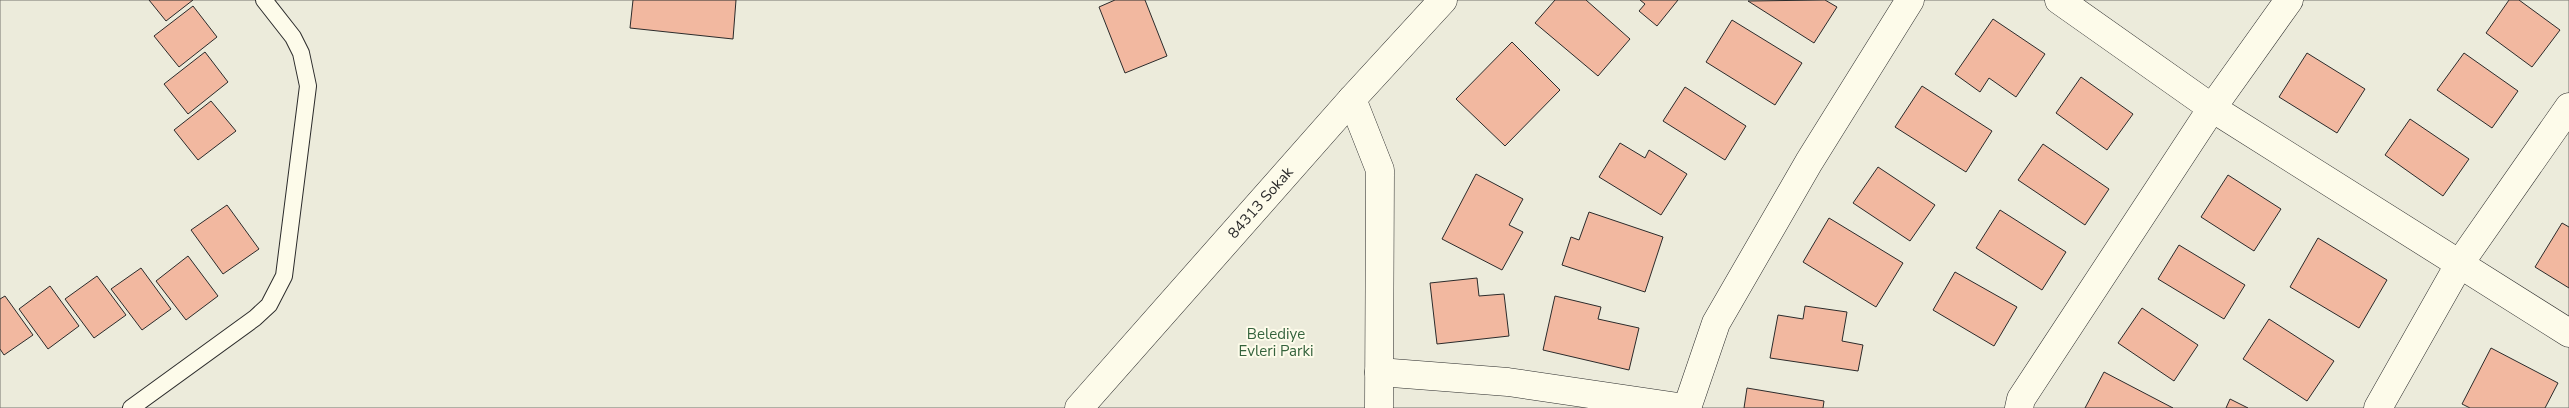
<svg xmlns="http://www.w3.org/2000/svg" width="2569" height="408" viewBox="0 0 2569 408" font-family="'Nunito Sans',sans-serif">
<rect width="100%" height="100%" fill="#fdfbea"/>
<!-- green -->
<rect fill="#ecebdb" stroke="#74746e" x="0" y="0" width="2569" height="408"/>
<!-- building -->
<g fill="#f2b8a0" stroke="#2b2b2b">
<path d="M149 0H193L166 21Z"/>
<path d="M633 0H736L733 39 630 28Z"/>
<path d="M1115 0H1145L1167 56 1125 73 1099 7Z"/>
<path d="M1555 0H1586L1630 39 1598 76 1535 23Z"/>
<path d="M1640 0H1678L1657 26 1639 11 1645 4Z"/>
<path d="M1825 0 1837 7 1814 43 1748 1Z"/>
<path d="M2509 0H2519L2560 30 2532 67 2486 33Z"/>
<path d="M193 6 217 37 179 67 154 36Z"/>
<path d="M1993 19 2045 54 2016 97 1989 78 1980 92 1955 74Z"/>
<path d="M1732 20 1802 63 1775 105 1706 62Z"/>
<path d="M1512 42 1560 90 1505 146 1456 99Z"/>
<path d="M205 52 228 82 188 114 164 84Z"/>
<path d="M2307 53 2365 89 2337 133 2279 97Z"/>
<path d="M2464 53 2518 91 2492 128 2437 90Z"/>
<path d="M2081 77 2133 114 2107 150 2056 113Z"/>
<path d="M1922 86 1992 131 1966 172 1895 127Z"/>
<path d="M1685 87 1746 126 1725 160 1663 121Z"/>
<path d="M211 101 236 131 198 160 174 130Z"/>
<path d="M2410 119 2469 159 2443 196 2385 155Z"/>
<path d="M1620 143 1645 158 1649 150 1687 174 1661 215 1599 177Z"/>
<path d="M2043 144 2109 189 2085 225 2018 180Z"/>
<path d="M1878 167 1935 205 1910 241 1853 203Z"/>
<path d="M1476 174 1523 199 1509 225 1523 232 1502 270 1442 239Z"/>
<path d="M2228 175 2281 209 2254 251 2201 217Z"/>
<path d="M227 205 259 249 223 274 191 230Z"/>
<path d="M2000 210 2066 252 2042 290 1976 248Z"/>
<path d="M1589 212 1663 237 1645 292 1562 265 1571 237 1579 240Z"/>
<path d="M1829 218 1903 263 1876 307 1803 262Z"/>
<path d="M2562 223 2569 227V288L2535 267Z"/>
<path d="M2318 238 2387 280 2359 328 2290 287Z"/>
<path d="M2179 245 2245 285 2224 319 2158 279Z"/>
<path d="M188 256 218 296 186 320 156 281Z"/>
<path d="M141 268 171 309 142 330 111 289Z"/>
<path d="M1955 272 2017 307 1994 346 1933 310Z"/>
<path d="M97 276 126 315 94 338 65 299Z"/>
<path d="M1477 278 1479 296 1504 294 1509 336 1437 344 1430 283Z"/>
<path d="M50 286 79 326 48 349 19 309Z"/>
<path d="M5 296 33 335 4 355 0 349V299Z"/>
<path d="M1555 296 1601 307 1598 319 1639 328 1629 370 1543 350Z"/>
<path d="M1805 306 1847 312 1842 341 1863 345 1858 371 1770 358 1778 315 1803 319Z"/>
<path d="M2142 308 2198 345 2174 381 2118 343Z"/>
<path d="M2269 319 2334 361 2307 401 2243 359Z"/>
<path d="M2491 348 2558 383 2545 408H2470L2462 404Z"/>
<path d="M2104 372 2173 408H2085Z"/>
<path d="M1747 388 1824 401 1823 408H1744Z"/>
<path d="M2230 399 2248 408H2226Z"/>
</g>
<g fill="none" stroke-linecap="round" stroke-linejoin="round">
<defs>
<path id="service" d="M131 408 255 318 269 305 284 276 308 86 301 53 293 37 264 0"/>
<g id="minor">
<path d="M2059 0 2212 108 2569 333"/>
<path d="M1352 99 1380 170 1379 408"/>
<path d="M1379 372 1508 382 1685 408"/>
<path id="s1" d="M1079 408 1352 99 1443 0"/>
<path d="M2019 408 2021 399 2212 108 2289 0"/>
<path d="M2378 408 2460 263 2569 107"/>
</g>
<path id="tertiary" d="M1687 408 1716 323 1809 162 1910 0"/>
</defs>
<!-- service casing -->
<use href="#service" stroke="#2b2b2b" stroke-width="18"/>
<!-- minor casing -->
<use href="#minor" stroke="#2b2b2b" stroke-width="29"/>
<!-- tertiary casing -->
<use href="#tertiary" stroke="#2b2b2b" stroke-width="29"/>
<!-- service -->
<use href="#service" stroke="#fdfbea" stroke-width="16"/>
<!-- minor -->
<use href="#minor" stroke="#fdfbea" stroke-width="28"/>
<!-- tertiary -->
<use href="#tertiary" stroke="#fdfbea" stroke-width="28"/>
</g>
<g text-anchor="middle" stroke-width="4" stroke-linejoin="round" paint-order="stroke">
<!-- street labels -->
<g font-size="15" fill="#2b2b2b" stroke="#fdfbea">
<text dy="5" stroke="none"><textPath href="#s1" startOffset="274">84313 Sokak</textPath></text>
</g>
<!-- park labels -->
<g font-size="15" fill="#34623c" stroke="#fdfbea">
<text x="1276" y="339">Belediye<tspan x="1276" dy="17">Evleri Parki</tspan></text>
</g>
</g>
</svg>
